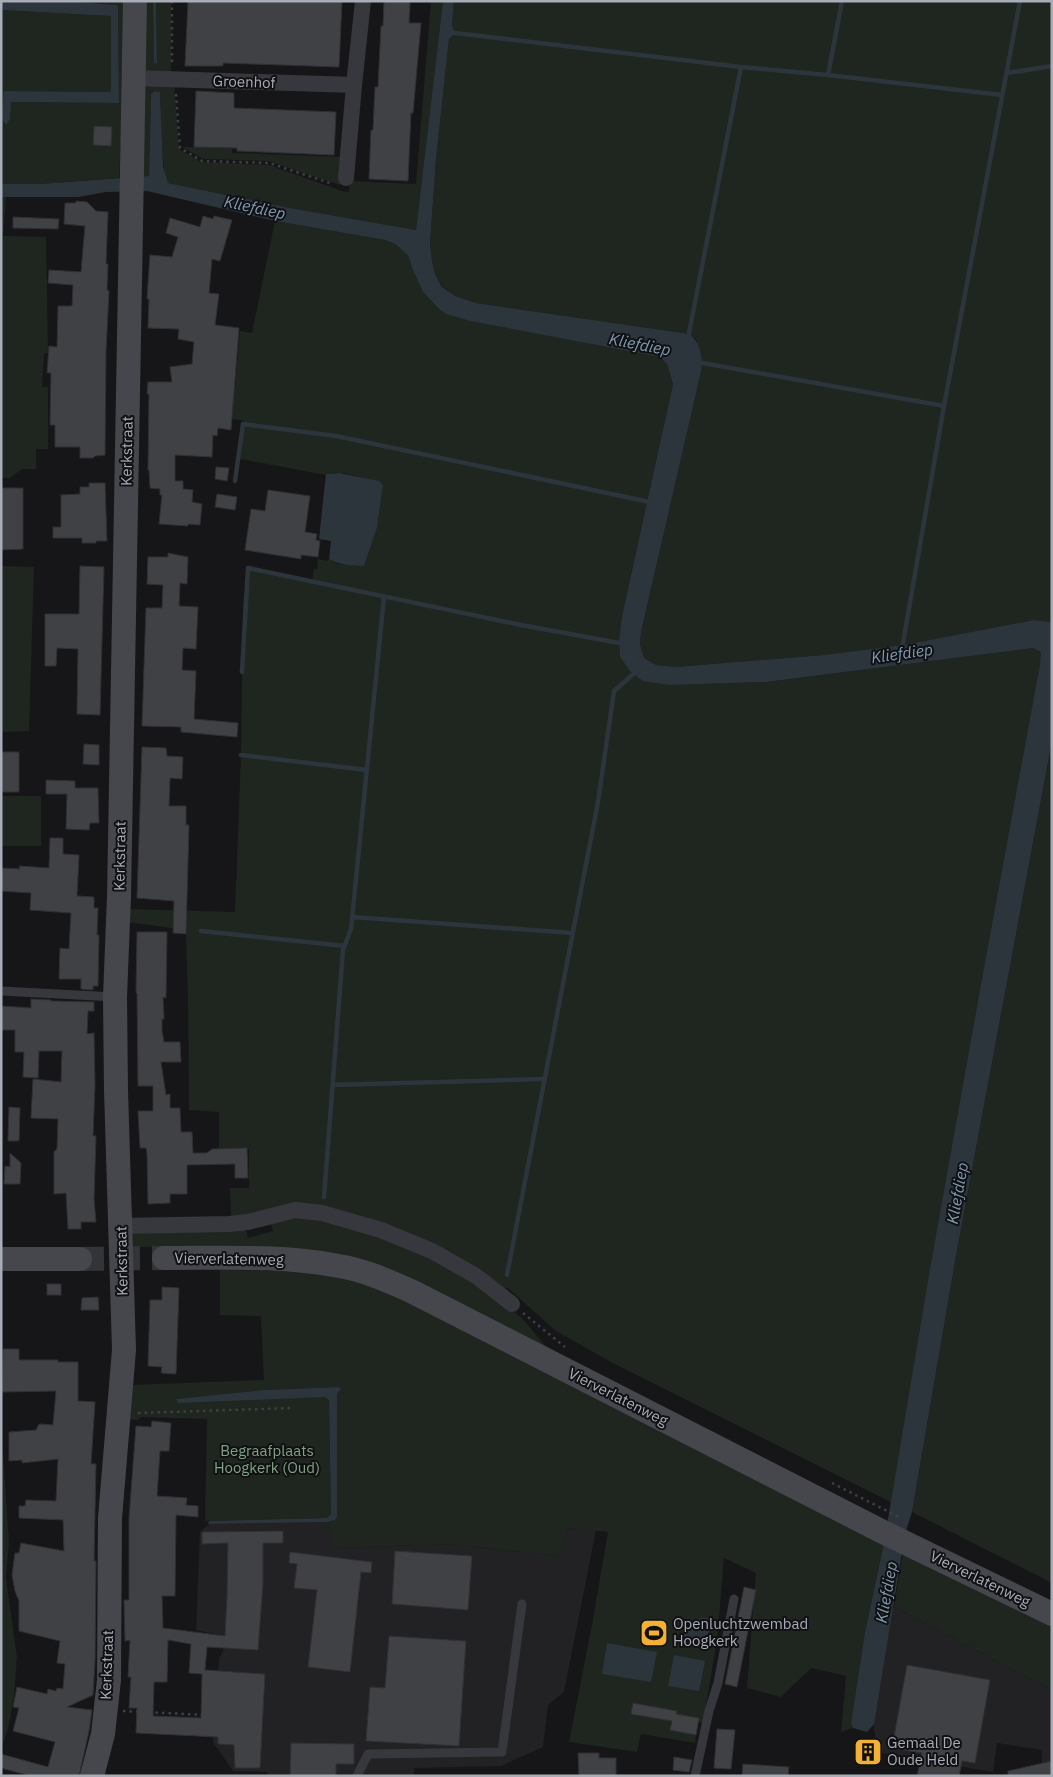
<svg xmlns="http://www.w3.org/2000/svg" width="1053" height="1777" viewBox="0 0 1053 1777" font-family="'IBM Plex Sans',sans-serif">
<rect width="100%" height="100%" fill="#161618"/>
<!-- built -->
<g fill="#222225">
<path d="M328 1522 334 1548 453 1544 558 1556 569 1528 596 1530 564 1692 548 1705 543 1747 501 1766 414 1768V1776H268L267 1772 233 1771 213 1742 219 1660 224 1648 225 1636 196 1630 200 1532 209 1524Z"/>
<path d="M894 1607 1052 1690V1776H1042V1750L997 1743 993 1772 877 1752 867 1669Z"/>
</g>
<!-- green -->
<g fill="#1e261f">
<path d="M68 1H124L123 103 119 178 40 184H1V10L111 16V92L4 91 10 119V102L119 103 118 6 116 5Z"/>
<path d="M141 1H153L154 62 157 63 156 1H171V73H149L141 67Z"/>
<path d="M431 1H443L416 230 290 208 168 183C160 167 162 113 160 93L158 91 153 92 151 94 149 176 143 177 145 86 174 84 179 149 201 162 269 165 342 191 349 192 350 181 416 184Z"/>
<path d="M454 1H1052V622L1034 620 903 645 824 655 676 667 656 665 644 658 640 644 641 632 702 363 696 339 690 334 476 303 454 296 443 287 435 274 432 261 430 243 436 159 449 39 455 33 452 25Z"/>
<path d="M182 147 232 148V153L343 157 340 185 268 161 203 159Z"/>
<path d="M1 197H6L3 236 46 237 48 353H44L42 387H48V449H36V469H22L10 478H1Z"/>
<path d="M275 221 385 240 395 244 409 255 413 270 423 292 438 308 471 321 660 357 667 364 673 384 622 616 619 640 670 685 766 682 1033 648 1041 652V665L985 962 891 1502 611 1362 556 1331 508 1288 502 1289 343 1213 231 1216 230 1188H249V1149L219 1148V1112L189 1110 188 1002 186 930 127 922V909L235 912 241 755 243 603 248 568 312 582 314 569H317L318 559 326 561 329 559 338 564 364 566 377 528 383 485C369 480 339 468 326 475L240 459 244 421 232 419 240 331 252 333Z"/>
<path d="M1 566 34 567 29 731 1 732Z"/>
<path d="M1052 741V1583L912 1512 957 1250Z"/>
<rect x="1" y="796" width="40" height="50"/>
<path d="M293 1216 355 1227 441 1261 508 1307 524 1320 551 1353 297 1250 296 1248 132 1247V1231L245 1227 248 1238 273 1231 270 1220Z"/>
<path d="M220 1270 319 1271 383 1287 884 1543 865 1632 851 1723 853 1728 841 1732 846 1676 811 1668 781 1697 747 1688 756 1573 724 1558 717 1640 703 1723 698 1722 695 1743 641 1734 637 1752 569 1742 592 1625 608 1532 569 1528 558 1556 453 1544 333 1548 328 1522 333 1521 337 1517V1394L341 1389 339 1387 264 1390 176 1399 325 1397 329 1400 331 1514 328 1518 205 1521 207 1419 141 1417 138 1420 129 1419 131 1385 264 1380 261 1316 220 1315Z"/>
<path d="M1 1453H3L9 1542 6 1578 17 1657 14 1696 8 1729 1 1748Z"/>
<path d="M903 1552 1052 1625V1690L894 1607Z"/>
</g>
<!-- water -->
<g fill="#2c353c">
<path d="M1 1H68L116 5 118 6 119 103 11 102 10 119 6 125 1 118 4 91 111 92V16L1 10Z"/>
<path d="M153 1H156L157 63H154Z"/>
<path d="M443 1H454L452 25 455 33 449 39 436 159 430 243 432 261 435 274 442 287 455 296 476 303 690 334C701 344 703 357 701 371L641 632 640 644 644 658 656 665 676 667 824 655 903 645 1034 620 1052 622V741L957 1250 912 1512 905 1534 874 1724 867 1732 853 1728 851 1723 865 1632 884 1543 929 1275 985 962 1040 665 1041 652 1033 648 766 682 670 685 643 681 631 672 620 657 619 640 622 616 673 384 667 364 660 357 470 321 446 314 438 308 423 292 413 270 408 255 395 244 385 240 275 221 147 191 106 192 78 197H1V184H40L149 176 151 94 155 91 160 92 163 166 168 183 290 208 416 230Z"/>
<path d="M339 473 379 481 383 485 377 528 364 566C351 565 342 566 329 559L331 541 319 539 326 474Z"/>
<path d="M339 1387 341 1389 337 1394V1517L335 1520 328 1522 208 1524 209 1521 327 1518 331 1514 329 1400 325 1397 178 1403 176 1399 264 1390Z"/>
<path d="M701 1618H711L707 1642 683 1638C685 1628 691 1622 701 1618Z"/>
<path d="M607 1643 657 1652 651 1682 602 1674Z"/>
<path d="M674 1655 705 1661 699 1691 668 1686Z"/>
</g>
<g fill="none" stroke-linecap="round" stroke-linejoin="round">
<!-- stream -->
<g stroke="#2c353c" stroke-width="4.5">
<path d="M455 33 741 67 828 75 1002 95"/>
<path d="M1007 73 1052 66"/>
<path d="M828 75 842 1"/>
<path d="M688 338 741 67"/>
<path d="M697 362 944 406"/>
<path d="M235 481 243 424 336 436 650 502"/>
<path d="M902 649 944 406 1020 1"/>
<path d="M242 672 248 568 521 625 625 644"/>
<path d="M241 755 367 770"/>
<path d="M352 917 572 933"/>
<path d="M201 931 345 946"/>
<path d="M333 1085 543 1079"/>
<path d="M324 1197 343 950 351 929 384 597"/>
<path d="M507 1275 598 802 614 691 638 670"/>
</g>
</g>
<!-- building -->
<g fill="#404145" stroke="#303034" fill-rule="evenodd">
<path d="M190 1H342L339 67 223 63V66H185L188 2Z"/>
<path d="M384 1H410L409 23H421L413 113H411L408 181 369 179 371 130H373L375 87H378L381 26H383Z"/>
<path d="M196 91 234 93V108L336 112 334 155 237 151V148L194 147Z"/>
<path d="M94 126 112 127 111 146 93 145Z"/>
<path d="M76 201 87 202 96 211 108 212 106 264H108L107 290 109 291 106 351 105 455 95 456 93 458H80V447H55V425H50L51 373H47L49 346 57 347 58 306H72L73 285 48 283 49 270 81 272 85 226 64 224 65 203H76Z"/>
<path d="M203 216 213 219 214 216 232 220 220 261 212 259 209 293 219 294 215 325 239 328 231 430 218 428 217 436 213 435 212 457 175 455V481H183V489L193 490 192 502 202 504 200 525 188 524V526L159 524 162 495H160V489L150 488 149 470H148L149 394H147L148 382H172L170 367 192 364 194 342 178 339 179 329 148 328 149 299H147L150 255 172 257 178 237 166 233 170 218 200 227Z"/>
<path d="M13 217 59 219 58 229 13 228Z"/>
<path d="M216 467 229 468 227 481 215 479Z"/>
<path d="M89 483H105L107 541H96V543H82V538H53V527H61V495L80 494V487H89Z"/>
<path d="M1 488H23V549L1 550Z"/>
<path d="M268 490 310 496 305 532 317 534 316 540 320 541 318 557 301 555V559L245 550 251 509 265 511Z"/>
<path d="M217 494 237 497 235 510 215 507Z"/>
<path d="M168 553 188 557 187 584 180 583 179 606 198 607 196 649 183 648 182 670 196 671 194 719 238 723 237 737 181 732V727L142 726 146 608H162L163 585 147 584 148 557H168Z"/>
<path d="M80 566 104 567 100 715 77 714 78 649 57 648 56 666H45V614H79Z"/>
<path d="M84 744 99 745V765L83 764Z"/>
<path d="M142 747 166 748 167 756 183 757 182 779 170 778 169 806H186V825H189L186 934 173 933 174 901 137 898Z"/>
<rect x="1" y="752" width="18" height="40"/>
<path d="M46 780 75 781V788H98L99 823H90L89 830 66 829 67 794H46Z"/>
<path d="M50 838H63V854L79 855 77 896 94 897V908H98L97 935H99L98 986H93V990L81 989V979H59L60 948 69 949 71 913 30 910 31 893 1 891V868L20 869 19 866 49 868Z"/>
<path d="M137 932H167L166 998 163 997 164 1019H162V1031L164 1042H180L181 1062H161L166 1095 170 1094V1108H180L181 1132H192L193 1153H207L212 1149 247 1148 248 1178H235V1164L187 1165V1194H170V1203L148 1204 147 1154 146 1148H140L138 1111H153V1086H138L137 993H136Z"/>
<path d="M31 999 51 1000V1001L94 1002V1011H88L87 1034 94 1033 95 1085 93 1136H96L94 1199 96 1222H81V1229H68L66 1193 54 1194V1152L57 1149 58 1119 31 1118 33 1079 61 1082 62 1051H39L38 1078 23 1077 24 1052H15V1030H1V1006L31 1008Z"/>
<path d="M9 1107 20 1108 19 1141H8Z"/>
<path d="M10 1153 21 1163 20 1184H4L5 1166 10 1167Z"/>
<rect x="47" y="1284" width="14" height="11"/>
<path d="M162 1287 179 1288 176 1374 161 1373 162 1367 148 1366 150 1300H162Z"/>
<path d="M98 1297 99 1310H81L82 1298Z"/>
<path d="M3 1349H19V1360H58V1362H78V1401L95 1402 91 1464H96L94 1561H96L95 1660 93 1695 67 1707 92 1710 89 1731 79 1776H31L1 1768V1754L48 1767 55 1742 13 1731 19 1708 13 1707 17 1687 47 1694 48 1689 56 1691 57 1688 63 1689 65 1664 57 1663 60 1641 19 1631V1601L15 1591 12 1575 15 1553H19L21 1543 64 1551 63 1520 19 1518V1506H25L26 1500 56 1501 58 1459 22 1463V1460L9 1461V1432L36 1430 39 1424 53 1425 56 1391 2 1392Z"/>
<path d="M152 1421 171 1423 169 1451H160L157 1496 187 1498 186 1505 198 1506V1517L176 1515 175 1596H162L163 1628 225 1636 227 1597 228 1543 202 1544V1532L283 1531V1543H263V1584L258 1650 207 1647 205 1670 265 1674 260 1768H235L234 1745 218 1744V1737L136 1733 137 1708H129L131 1677H128L130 1640 125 1641 124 1600H129V1518L136 1426 151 1427ZM168 1640 191 1644 189 1673 202 1674 201 1718 153 1716 154 1682H167Z"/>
<path d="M395 1551 472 1556 468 1610 392 1604Z"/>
<path d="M290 1552 372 1562 371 1573 361 1572 350 1672 308 1667 317 1590 294 1588 297 1564 289 1563Z"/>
<path d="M744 1587 756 1590 737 1687 725 1684Z"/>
<path d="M389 1636 466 1641 459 1746 366 1741 370 1687 385 1688Z"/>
<path d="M907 1665 990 1680 975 1763 962 1761 959 1776H917L922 1753 892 1748Z"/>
<path d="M633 1703 677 1711 676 1714 699 1718 696 1735 670 1730 672 1721 631 1714Z"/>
<path d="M717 1729 735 1730 731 1769 714 1768Z"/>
<path d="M291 1743 354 1744V1764H336V1776H290Z"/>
<path d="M578 1753H599V1758H616V1776H579Z"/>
<path d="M674 1757 692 1760 689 1772 673 1770Z"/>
<path d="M1052 1761V1776H1008V1771Z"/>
<path d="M743 1764 789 1767 788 1776H742Z"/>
</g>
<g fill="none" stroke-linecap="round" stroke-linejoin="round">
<!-- secondary-tunnel -->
<path stroke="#333438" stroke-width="24" stroke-dasharray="24 12" stroke-linecap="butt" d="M80 1259 164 1258"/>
<!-- path -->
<g stroke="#3d3f44" stroke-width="2.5" stroke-dasharray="2.5 4" stroke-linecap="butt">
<path d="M172 1V65"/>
<path d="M176 94 180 148 202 161 269 163 333 184"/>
<path d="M523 1313 565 1347"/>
<path d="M138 1413 293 1408"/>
<path d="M832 1483 901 1518"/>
<path d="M123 1711 206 1715"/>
</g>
<!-- lane -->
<g stroke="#37383d" stroke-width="9">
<path d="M1 991 115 997"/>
<path d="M357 1776 368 1754 502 1752 522 1604"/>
<path d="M695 1776 709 1711 718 1683 734 1599"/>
</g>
<!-- street -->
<g stroke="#37383d" stroke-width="16">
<path d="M134 78 354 85 346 178"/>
<path d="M354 85 363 1"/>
<path d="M121 1226 229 1224 248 1222 295 1210 322 1213 381 1230 432 1251 476 1276 512 1304"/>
</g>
<!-- secondary -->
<g stroke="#45474d" stroke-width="24">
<path d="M164 1258C222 1258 281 1255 339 1266 364 1270 388 1281 411 1291L883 1532 1052 1614"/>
<path d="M1 1259H80"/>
<path d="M92 1776 103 1734 109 1680 110 1518 124 1350 116 1090 115 997 119 896 135 1"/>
</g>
</g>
<!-- icons -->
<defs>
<symbol id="stadium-square" viewBox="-11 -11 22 22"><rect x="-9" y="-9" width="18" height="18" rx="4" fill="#f2b134" stroke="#111113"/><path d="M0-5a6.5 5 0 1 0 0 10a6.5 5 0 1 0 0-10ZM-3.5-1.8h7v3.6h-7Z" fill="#111"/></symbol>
<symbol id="building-square" viewBox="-11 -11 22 22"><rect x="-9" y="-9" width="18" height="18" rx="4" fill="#f2b134" stroke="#111113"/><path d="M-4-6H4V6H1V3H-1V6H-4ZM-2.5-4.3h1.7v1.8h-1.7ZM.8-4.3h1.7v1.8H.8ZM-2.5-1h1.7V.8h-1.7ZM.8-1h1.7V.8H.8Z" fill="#111"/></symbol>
</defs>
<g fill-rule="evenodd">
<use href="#stadium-square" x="638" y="1617" width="32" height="32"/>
<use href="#building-square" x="852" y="1736" width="32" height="32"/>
</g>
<g text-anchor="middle" stroke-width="4" stroke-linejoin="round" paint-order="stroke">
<!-- street labels -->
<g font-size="15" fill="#a8adb8" stroke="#111113">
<text transform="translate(244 82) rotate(2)" y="5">Groenhof</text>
<text transform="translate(127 451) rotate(-89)" y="5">Kerkstraat</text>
<text transform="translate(120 856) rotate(-89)" y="5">Kerkstraat</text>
<text transform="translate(229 1259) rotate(1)" y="5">Vierverlatenweg</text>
<text transform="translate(122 1261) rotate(-91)" y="5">Kerkstraat</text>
<text transform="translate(618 1397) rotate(27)" y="5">Vierverlatenweg</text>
<text transform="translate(980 1579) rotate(26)" y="5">Vierverlatenweg</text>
<text transform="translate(107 1665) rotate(-88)" y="5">Kerkstraat</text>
</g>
<!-- park labels -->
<g font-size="15" fill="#7fa381" stroke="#111113">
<text x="267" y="1456">Begraafplaats<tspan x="267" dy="17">Hoogkerk (Oud)</tspan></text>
</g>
<!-- poi labels -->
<g font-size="15" fill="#a8adb8" stroke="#111113" text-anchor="start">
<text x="673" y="1629">Openluchtzwembad<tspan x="673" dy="17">Hoogkerk</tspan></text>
<text x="887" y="1748">Gemaal De<tspan x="887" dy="17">Oude Held</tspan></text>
</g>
<!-- water labels -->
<g font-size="16" font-style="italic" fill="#7f9bb3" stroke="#111113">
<text transform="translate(255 207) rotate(12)" y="6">Kliefdiep</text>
<text transform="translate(640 344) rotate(11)" y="6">Kliefdiep</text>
<text transform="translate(902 653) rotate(-8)" y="6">Kliefdiep</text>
<text transform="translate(957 1193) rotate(-80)" y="6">Kliefdiep</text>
<text transform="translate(886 1592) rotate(-80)" y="6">Kliefdiep</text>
</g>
</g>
<!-- border -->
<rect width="1053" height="1777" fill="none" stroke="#a8adb8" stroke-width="5"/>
</svg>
